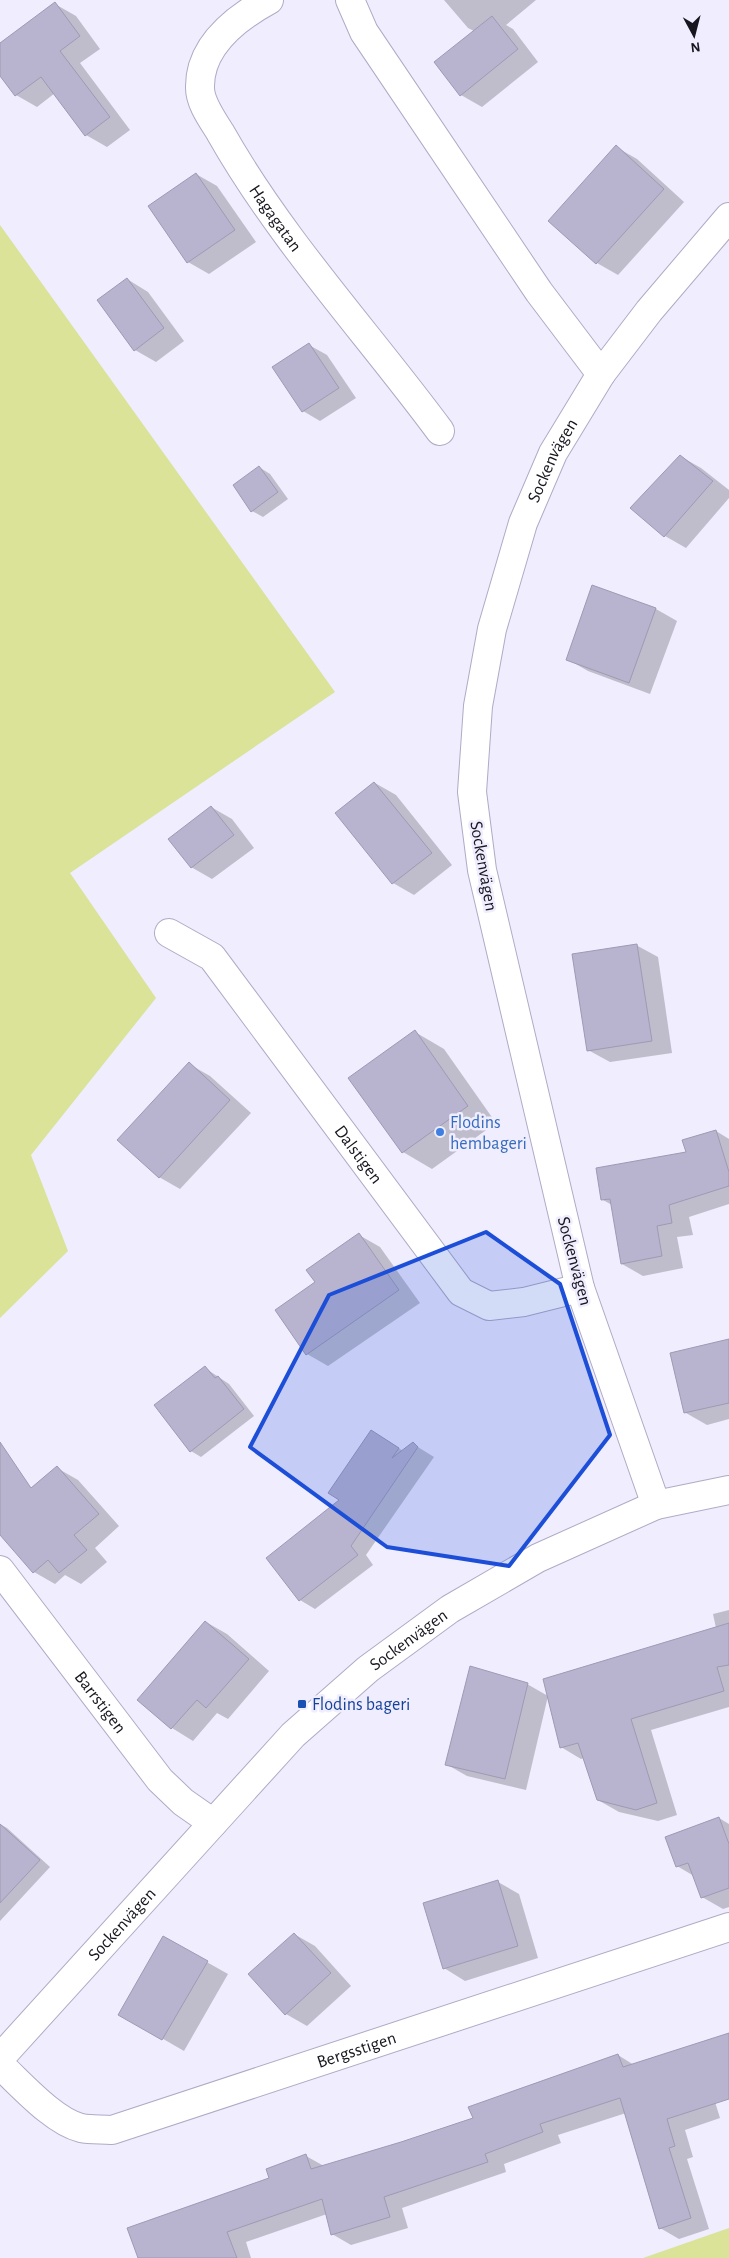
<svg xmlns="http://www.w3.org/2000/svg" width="729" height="2258" viewBox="0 0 729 2258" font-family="'Alegreya Sans',sans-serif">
<rect width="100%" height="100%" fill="#efedfe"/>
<!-- green -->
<g fill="#dae398">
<path d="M0 225 335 692 70 873 156 998 31 1155 68 1251 0 1318Z"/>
<path d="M729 2228V2258H643Z"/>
</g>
<!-- shadow -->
<g fill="#0003">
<path d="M444 0H536L506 25 513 29 538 62 482 107 461 95 474 31 468 28Z"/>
<path d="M55 4 76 16 100 49 80 63 130 130 107 147 86 135 55 93 37 107 16 95 0 74V45Z"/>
<path d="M616 147 637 159 684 202 618 275 597 263 550 221Z"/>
<path d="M196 174 217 186 256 242 209 274 188 262Z"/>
<path d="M127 279 148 292 184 341 156 362 135 350Z"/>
<path d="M309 345 327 355 356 398 320 421 303 411Z"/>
<path d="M680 456 701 468 729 490V498L686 548 665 536Z"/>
<path d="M259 467 270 474 288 499 263 517 252 511Z"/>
<path d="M592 586 656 609 677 621 650 694 588 671 567 659Z"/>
<path d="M375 783 396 795 452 865 414 895 393 883Z"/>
<path d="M211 807 232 819 254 848 212 879 191 867Z"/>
<path d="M636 945 658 957 672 1053 610 1062 588 1050Z"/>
<path d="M415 1032 444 1049 496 1123 432 1169 403 1152Z"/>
<path d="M189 1064 210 1076 251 1113 180 1189 159 1177Z"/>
<path d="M716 1131 729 1139V1204L689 1217 693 1235 677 1237 683 1268 643 1276 622 1264 612 1205 603 1200 687 1153Z"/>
<path d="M359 1235 380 1247 420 1303 328 1366 307 1354 277 1310 317 1282Z"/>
<path d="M729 1340V1419L707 1425 686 1413Z"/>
<path d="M205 1368 229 1384 254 1416 201 1457 191 1451Z"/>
<path d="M387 1440 403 1451 413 1444 434 1457 366 1555 373 1565 315 1609 300 1600 341 1500Z"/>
<path d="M57 1468 78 1480 119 1526 95 1548 107 1562 81 1584 65 1575 55 1584 34 1572 0 1534V1518Z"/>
<path d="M729 1610V1707L651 1730 677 1815 658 1821 619 1812 598 1800 584 1758 581 1759 561 1747 716 1628 713 1614Z"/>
<path d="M206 1622 227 1634 269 1671 228 1719 217 1713 193 1741 172 1728 138 1700Z"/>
<path d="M527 1684 548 1696 526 1790 467 1776 446 1764Z"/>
<path d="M719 1818 729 1824V1907L723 1909 702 1897 694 1876 677 1866Z"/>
<path d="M0 1824 7 1828 50 1867 0 1921Z"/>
<path d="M498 1882 519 1894 538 1958 465 1981 444 1968Z"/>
<path d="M294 1934 315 1946 351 1986 307 2026 286 2014Z"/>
<path d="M164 1938 228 1974 184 2051 120 2014Z"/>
<path d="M618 2055 634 2065 702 2060 720 2118 685 2130 693 2157 687 2159 709 2229 679 2239 660 2228 626 2113 558 2135 561 2143 504 2164 506 2172 402 2208 408 2228 351 2245 332 2234 327 2214 246 2242 251 2258H139L306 2156 324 2166 401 2143 475 2118Z"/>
</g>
<!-- building -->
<g fill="#b8b4cf" stroke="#9e9ab4">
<path d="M55 2 80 36 60 51 110 117 85 136 41 77 15 96 0 76V43Z"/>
<path d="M492 16 518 49 460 96 434 62Z"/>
<path d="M616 145 664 189 596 264 548 221Z"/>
<path d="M196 173 235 230 187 263 148 206Z"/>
<path d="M127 278 164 328 134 351 97 300Z"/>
<path d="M309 343 339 388 302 412 272 367Z"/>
<path d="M680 455 713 481 664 537 630 508Z"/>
<path d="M259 466 278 492 251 512 233 485Z"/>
<path d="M592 585 656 608 629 683 566 660Z"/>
<path d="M374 782 432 853 392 884 335 813Z"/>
<path d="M211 806 234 835 191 868 168 839Z"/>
<path d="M637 944 652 1041 587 1051 572 954Z"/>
<path d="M415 1030 468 1106 402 1153 348 1078Z"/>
<path d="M189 1062 230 1100 159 1178 117 1140Z"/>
<path d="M716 1130 729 1172V1186L669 1205 672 1223 657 1226 662 1256 621 1264 610 1199 601 1200 596 1168 686 1152 682 1140Z"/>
<path d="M359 1233 399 1290 306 1355 275 1310 315 1282 306 1270Z"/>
<path d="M729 1339V1403L684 1413 670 1353Z"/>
<path d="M205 1366 215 1378 218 1376 244 1409 190 1452 154 1405Z"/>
<path d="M371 1430 399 1448 392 1458 413 1442 418 1447 351 1546 358 1555 299 1601 266 1558 339 1500 328 1493Z"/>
<path d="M0 1442 31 1488 57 1466 99 1514 74 1535 87 1550 59 1573 48 1560 33 1573 0 1535Z"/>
<path d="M205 1621 249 1659 206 1708 197 1700 171 1729 137 1700Z"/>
<path d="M729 1623V1665L717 1667 724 1691 631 1719 657 1803 636 1810 597 1800 578 1743 560 1748 543 1679Z"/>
<path d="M470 1666 528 1683 505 1779 445 1765Z"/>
<path d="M719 1817 729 1844V1888L701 1898 688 1863 676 1867 665 1837Z"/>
<path d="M0 1824 40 1860 0 1903Z"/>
<path d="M498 1880 518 1946 443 1969 423 1903Z"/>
<path d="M294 1933 331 1973 285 2015 248 1974Z"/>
<path d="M163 1936 208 1961 162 2040 118 2015Z"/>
<path d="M729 2033V2099L667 2119 675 2146 669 2148 691 2218 659 2229 620 2098 540 2124 543 2132 485 2154 488 2162 384 2197 390 2217 331 2235 322 2199 227 2232 237 2258H138L127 2228 269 2178 266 2169 306 2154 311 2169 401 2142 473 2118 468 2107 618 2054 623 2067Z"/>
</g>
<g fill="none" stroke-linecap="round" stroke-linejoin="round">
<defs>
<g id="minor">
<path id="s1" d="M269 0C236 18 199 47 200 88 200 103 212 119 220 132 281 240 367 332 440 431"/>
<path d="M350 0 364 32 539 292 601 374"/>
<path id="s2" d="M169 933 212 957 461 1292 489 1306 524 1302 580 1288"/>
<path id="s3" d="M656 1505 580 1288 482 870 472 792 478 706 492 629 523 523 553 453 601 374 649 311 729 217"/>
<path id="s4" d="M0 1570 160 1780 183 1802 213 1823"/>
<path id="s5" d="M0 2058 293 1735 368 1669 450 1609 538 1558 656 1505 729 1490"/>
<path id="s6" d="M0 2065C21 2084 53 2121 81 2128 91 2130 102 2129 112 2130L729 1927"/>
</g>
</defs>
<!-- minor casing -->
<use href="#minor" stroke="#afabc5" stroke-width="30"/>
<!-- minor -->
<use href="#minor" stroke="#fff" stroke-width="28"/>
</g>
<!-- marked area -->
<path fill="#1d4ed8" fill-opacity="0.2" stroke="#1d4ed8" stroke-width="4" stroke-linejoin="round" d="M486 1232 560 1284 610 1435 509 1566 387 1547 250 1447 329 1295Z"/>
<!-- markers -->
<circle fill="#3f7fe0" stroke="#efedfe" stroke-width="2" cx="440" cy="1132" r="5"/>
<rect fill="#1a4fb4" stroke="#efedfe" stroke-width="2" x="297" y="1699" width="10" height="10" rx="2.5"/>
<g text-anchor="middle" stroke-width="5" stroke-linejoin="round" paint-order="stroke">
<!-- street labels -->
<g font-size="18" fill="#17161f" stroke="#efedfe">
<text dy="6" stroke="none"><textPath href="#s1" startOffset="269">Hagagatan</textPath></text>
<text dy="6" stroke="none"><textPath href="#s3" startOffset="1082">Sockenvägen</textPath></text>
<text transform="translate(484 866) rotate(80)" y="6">Sockenvägen</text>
<text dy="6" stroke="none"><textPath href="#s2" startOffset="295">Dalstigen</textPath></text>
<text transform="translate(575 1261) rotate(75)" y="6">Sockenvägen</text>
<text dy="6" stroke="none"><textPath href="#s5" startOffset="586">Sockenvägen</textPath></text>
<text dy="6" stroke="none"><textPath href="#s4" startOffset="166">Barrstigen</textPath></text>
<text dy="6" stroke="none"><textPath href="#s5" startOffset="181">Sockenvägen</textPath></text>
<text dy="6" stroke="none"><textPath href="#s6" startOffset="392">Bergsstigen</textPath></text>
</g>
<!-- shop labels -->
<g font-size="18" fill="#366cbe" stroke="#efedfe" text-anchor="start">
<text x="450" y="1128">Flodins<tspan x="450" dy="21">hembageri</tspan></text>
</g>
<!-- transit labels -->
<g font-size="18" fill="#164399" stroke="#efedfe" text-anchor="start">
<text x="312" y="1710">Flodins bageri</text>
</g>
</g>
<!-- north arrow -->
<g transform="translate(694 35) rotate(173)" stroke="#efedfe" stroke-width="4" paint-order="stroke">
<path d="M0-4L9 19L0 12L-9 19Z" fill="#17161f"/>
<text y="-8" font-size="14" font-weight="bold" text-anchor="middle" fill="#17161f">N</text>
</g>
</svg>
